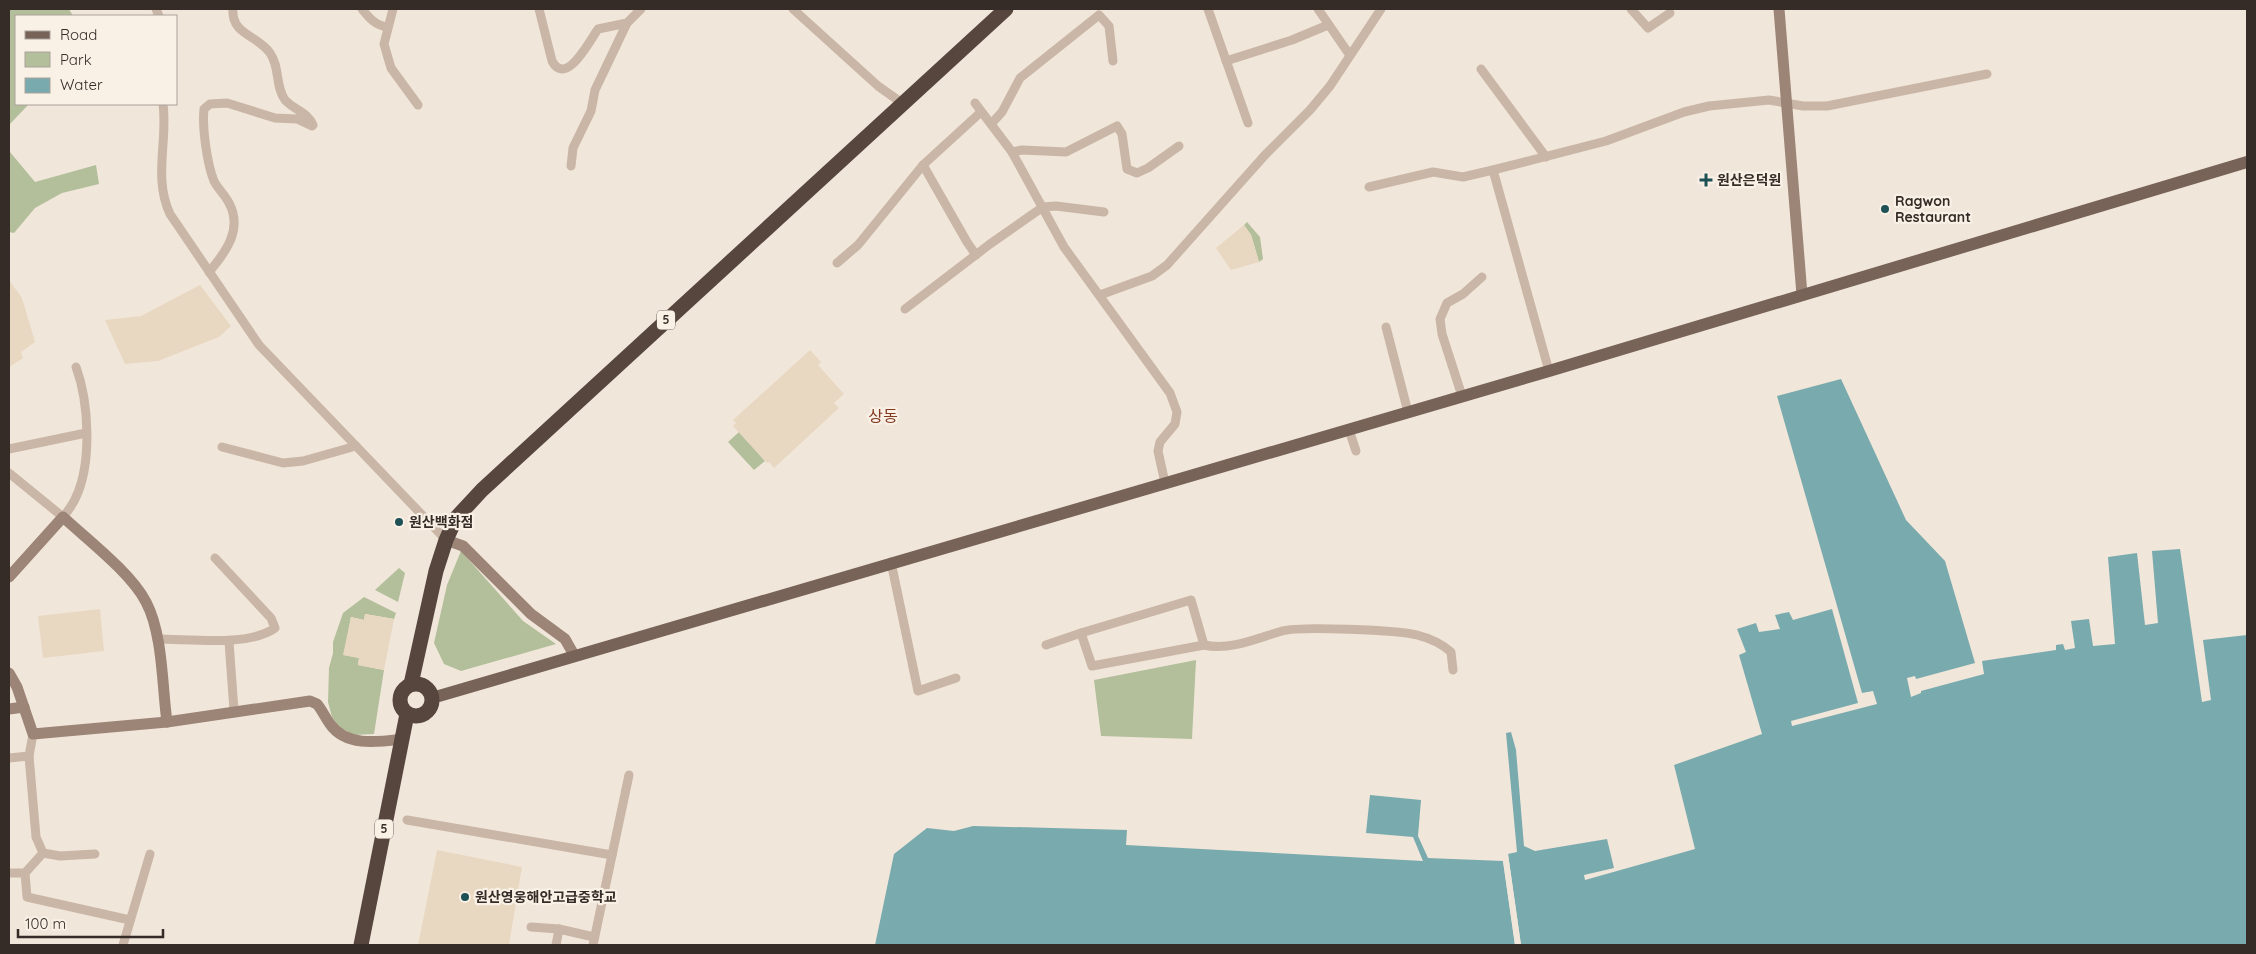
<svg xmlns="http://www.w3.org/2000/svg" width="2256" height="954" viewBox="0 0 2256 954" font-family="Quicksand,'Noto Sans KR',sans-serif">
<rect width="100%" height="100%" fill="#f1e6da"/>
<!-- green -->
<g fill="#b2bf9a">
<path d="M9 9H69L73 16H16V104H29L9 125Z"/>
<path d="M9 127 10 152 35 182 96 165 99 184 62 193 35 208 14 233 9 232Z"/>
<path d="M1247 222 1260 237 1263 259 1259 262 1251 235 1244 225Z"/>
<path d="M739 432 765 461 754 470 728 442Z"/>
<path d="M461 551 523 621 556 644 461 671 444 664 434 643 447 585Z"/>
<path d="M399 568 405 573 398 602 375 590Z"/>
<path d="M364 597 396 613 394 619 365 614 364 620 351 617 344 655 359 658 358 665 384 670 374 734 353 735 338 726 332 717 328 702 329 668 333 653V642L343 613Z"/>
<path d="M1196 660 1192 739 1101 736 1094 680Z"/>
</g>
<!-- plaza -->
<g fill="#e9d8c1">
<path d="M1244 225 1251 235 1259 262 1231 270 1216 248Z"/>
<path d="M9 280 22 298 35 342 21 352 23 358 9 367Z"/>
<path d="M200 285 231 326 219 337 158 361 125 364 105 320 141 316Z"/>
<path d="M810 350 821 362 818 365 844 394 834 403 839 408 774 468 769 462 767 463 733 426 736 423 733 420Z"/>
<path d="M100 609 104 651 43 658 38 616Z"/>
<path d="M365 614 394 619 384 670 358 665 359 658 343 655 351 617 364 620Z"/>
<path d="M437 850 522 867 509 945H418Z"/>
</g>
<!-- water -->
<g fill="#79aaad">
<path d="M1841 379 1906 520 1945 561 1975 663 1916 679 1915 676 1907 678 1911 697 1921 693V691L1984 674 1982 661 2056 650V645L2063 644 2065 650 2075 648 2071 621 2089 619 2093 646 2115 644 2108 557 2137 553 2145 625 2158 623 2152 551 2180 549 2202 702 2211 700 2203 640 2247 635V945H1521L1508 854 1517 852 1506 733 1511 732 1516 750 1524 846 1535 851 1607 839 1614 868 1584 875 1585 880 1695 849 1674 765 1762 734 1739 655 1746 652 1737 629 1756 623 1759 632 1780 629 1775 615 1789 612 1793 620 1832 609 1858 703 1791 721 1792 726 1877 704 1873 691 1862 693 1777 396Z"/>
<path d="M1370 795 1421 800 1418 836 1428 858 1503 861 1515 945H875L894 854 927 828 954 831 973 826 1127 830 1126 845 1423 861 1413 837 1366 833Z"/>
</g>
<!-- pier -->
<g fill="#f1e6da">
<path d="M1508 854 1521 945H1518L1506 857Z"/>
<path d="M1505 859 1506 861 1517 945H1515L1503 861Z"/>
</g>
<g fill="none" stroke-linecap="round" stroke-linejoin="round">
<!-- street -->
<g stroke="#c9b6a6" stroke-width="9">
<path d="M156 9 159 16"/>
<path d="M362 9C369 18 376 26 388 27"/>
<path d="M393 9 384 44 391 68 418 105"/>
<path d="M539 9 552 61C566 87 589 42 598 29L627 23 641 9"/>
<path d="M793 9 878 86 902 103"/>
<path d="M1208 9 1248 123"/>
<path d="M1318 9 1349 54"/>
<path d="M1631 9 1648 28 1670 13"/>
<path d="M1226 61 1292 40 1328 25"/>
<path d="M1481 69 1546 157"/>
<path d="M975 103 1012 152 1064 247 1170 393 1177 412 1175 424 1160 442 1158 451 1165 483"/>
<path d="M163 104C168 141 153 178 170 214L259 345 356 446"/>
<path d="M992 123 1002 112 1020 78 1099 15 1109 26 1113 61"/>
<path d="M1012 152 1022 150 1066 152 1117 126 1122 134 1127 169 1137 173 1148 168 1179 146"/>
<path d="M923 165 967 242 976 255"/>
<path d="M571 166 573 148 591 111 595 90 627 23"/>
<path d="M1493 170 1549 371"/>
<path d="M1369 187 1433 172 1463 177 1493 170 1606 141 1684 112 1709 106 1769 100 1803 106H1827L1987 74"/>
<path d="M837 263 858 245 923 165 981 112"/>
<path d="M209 272C226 252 243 229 229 203 225 195 218 189 214 181 207 164 202 127 204 109L210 104 227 103 275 118 297 119 312 126 313 125C308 112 294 110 285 100 275 86 280 67 270 53 258 35 231 35 233 9"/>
<path d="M1100 295 1152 276 1167 265 1265 155 1310 110 1330 86 1381 9"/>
<path d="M905 309 990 244 1043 207 1056 206 1104 212"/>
<path d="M1386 327 1408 412"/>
<path d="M1462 396 1442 334 1440 319 1447 303 1463 294 1482 277"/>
<path d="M1349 430 1356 451"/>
<path d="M222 447 283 463 303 461 356 446 446 540"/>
<path d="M9 449 86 433"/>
<path d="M9 473 63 517C68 511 73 504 76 497 92 463 89 402 76 367"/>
<path d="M891 562 918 691 956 678"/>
<path d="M1081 633 1191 600 1204 645"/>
<path d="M157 639C191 639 248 647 275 628L271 618 215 558"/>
<path d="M229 642 234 710"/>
<path d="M1046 645 1081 633 1092 666 1204 645C1230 651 1258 638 1282 631 1300 626 1398 630 1417 635 1429 638 1441 643 1451 652L1453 670"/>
<path d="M29 756 36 837 43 853 60 856 95 854"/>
<path d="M9 758 29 756 33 734"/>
<path d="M407 820 612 855"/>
<path d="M43 853 25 873 27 897 130 920"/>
<path d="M9 873H25"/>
<path d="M531 927 559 929 594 937"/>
<path d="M123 945 150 854"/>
<path d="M556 945 559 929"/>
<path d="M593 945 629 775"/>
</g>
<!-- secondary -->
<g stroke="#9c8577" stroke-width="11">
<path d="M1779 9 1802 295"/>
<path d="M446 540 463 546 531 614 565 639 574 655"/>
<path d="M9 577 63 517C88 540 131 573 146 602 163 634 162 686 167 722"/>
<path d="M9 673 17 687 33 734 167 722 310 701 317 704C322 710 325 717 330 724 346 747 378 742 402 739"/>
<path d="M9 709 24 707"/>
</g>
<!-- primary -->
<path stroke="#776358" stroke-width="12" d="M432 698 1549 371 2247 162"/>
<!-- highway -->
<g stroke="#56463e" stroke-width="15">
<circle cx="416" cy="700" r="16"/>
<path d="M411 684 436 571 446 540 456 518 482 490 1006 9"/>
<path d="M361 945 407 714"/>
</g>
</g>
<!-- markers -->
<g fill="#1d5155" stroke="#f9f0e6" stroke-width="2">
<path d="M1703.5 172.5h5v5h5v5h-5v5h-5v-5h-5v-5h5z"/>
<circle cx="1885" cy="209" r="5"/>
<circle cx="399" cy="522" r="5"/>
<circle cx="465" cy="897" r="5"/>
</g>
<g text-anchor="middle" stroke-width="4.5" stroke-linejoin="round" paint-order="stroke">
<!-- shield labels -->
<g fill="#f9f0e6" stroke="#706660" stroke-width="1">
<rect x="657" y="310.5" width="18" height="19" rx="4"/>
<rect x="375" y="819.5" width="18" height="19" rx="4"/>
</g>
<g font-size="12" font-weight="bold" fill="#352b27">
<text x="666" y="324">5</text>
<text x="384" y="833">5</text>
</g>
<!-- poi labels -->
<g font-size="14" font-weight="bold" fill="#352b27" stroke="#f9f0e6" text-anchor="start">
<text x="1717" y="185">원산은덕원</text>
<text x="1895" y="206">Ragwon<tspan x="1895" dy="16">Restaurant</tspan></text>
<text x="409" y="527">원산백화점</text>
<text x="475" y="902">원산영웅해안고급중학교</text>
</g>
<!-- quarter labels -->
<g font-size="16" fill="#823a21" stroke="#f9f0e6">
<text x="883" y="422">상동</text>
</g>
</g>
<!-- border -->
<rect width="2256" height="954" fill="none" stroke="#352b27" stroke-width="20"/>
<!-- legend -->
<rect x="15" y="15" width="162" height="90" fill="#f9f0e6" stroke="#aba19a"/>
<rect x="25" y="31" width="25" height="8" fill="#776358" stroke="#aba19a"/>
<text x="60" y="40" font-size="15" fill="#352b27">Road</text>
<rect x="25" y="52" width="25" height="15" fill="#b2bf9a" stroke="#aba19a"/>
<text x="60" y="65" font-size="15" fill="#352b27">Park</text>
<rect x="25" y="78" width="25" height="15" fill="#79aaad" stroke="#aba19a"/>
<text x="60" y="90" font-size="15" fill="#352b27">Water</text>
<!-- scale -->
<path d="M18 929v8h145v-8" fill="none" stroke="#352b27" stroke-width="2.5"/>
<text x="25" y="929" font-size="15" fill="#352b27" stroke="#f9f0e6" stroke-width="4" paint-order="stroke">100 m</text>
</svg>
